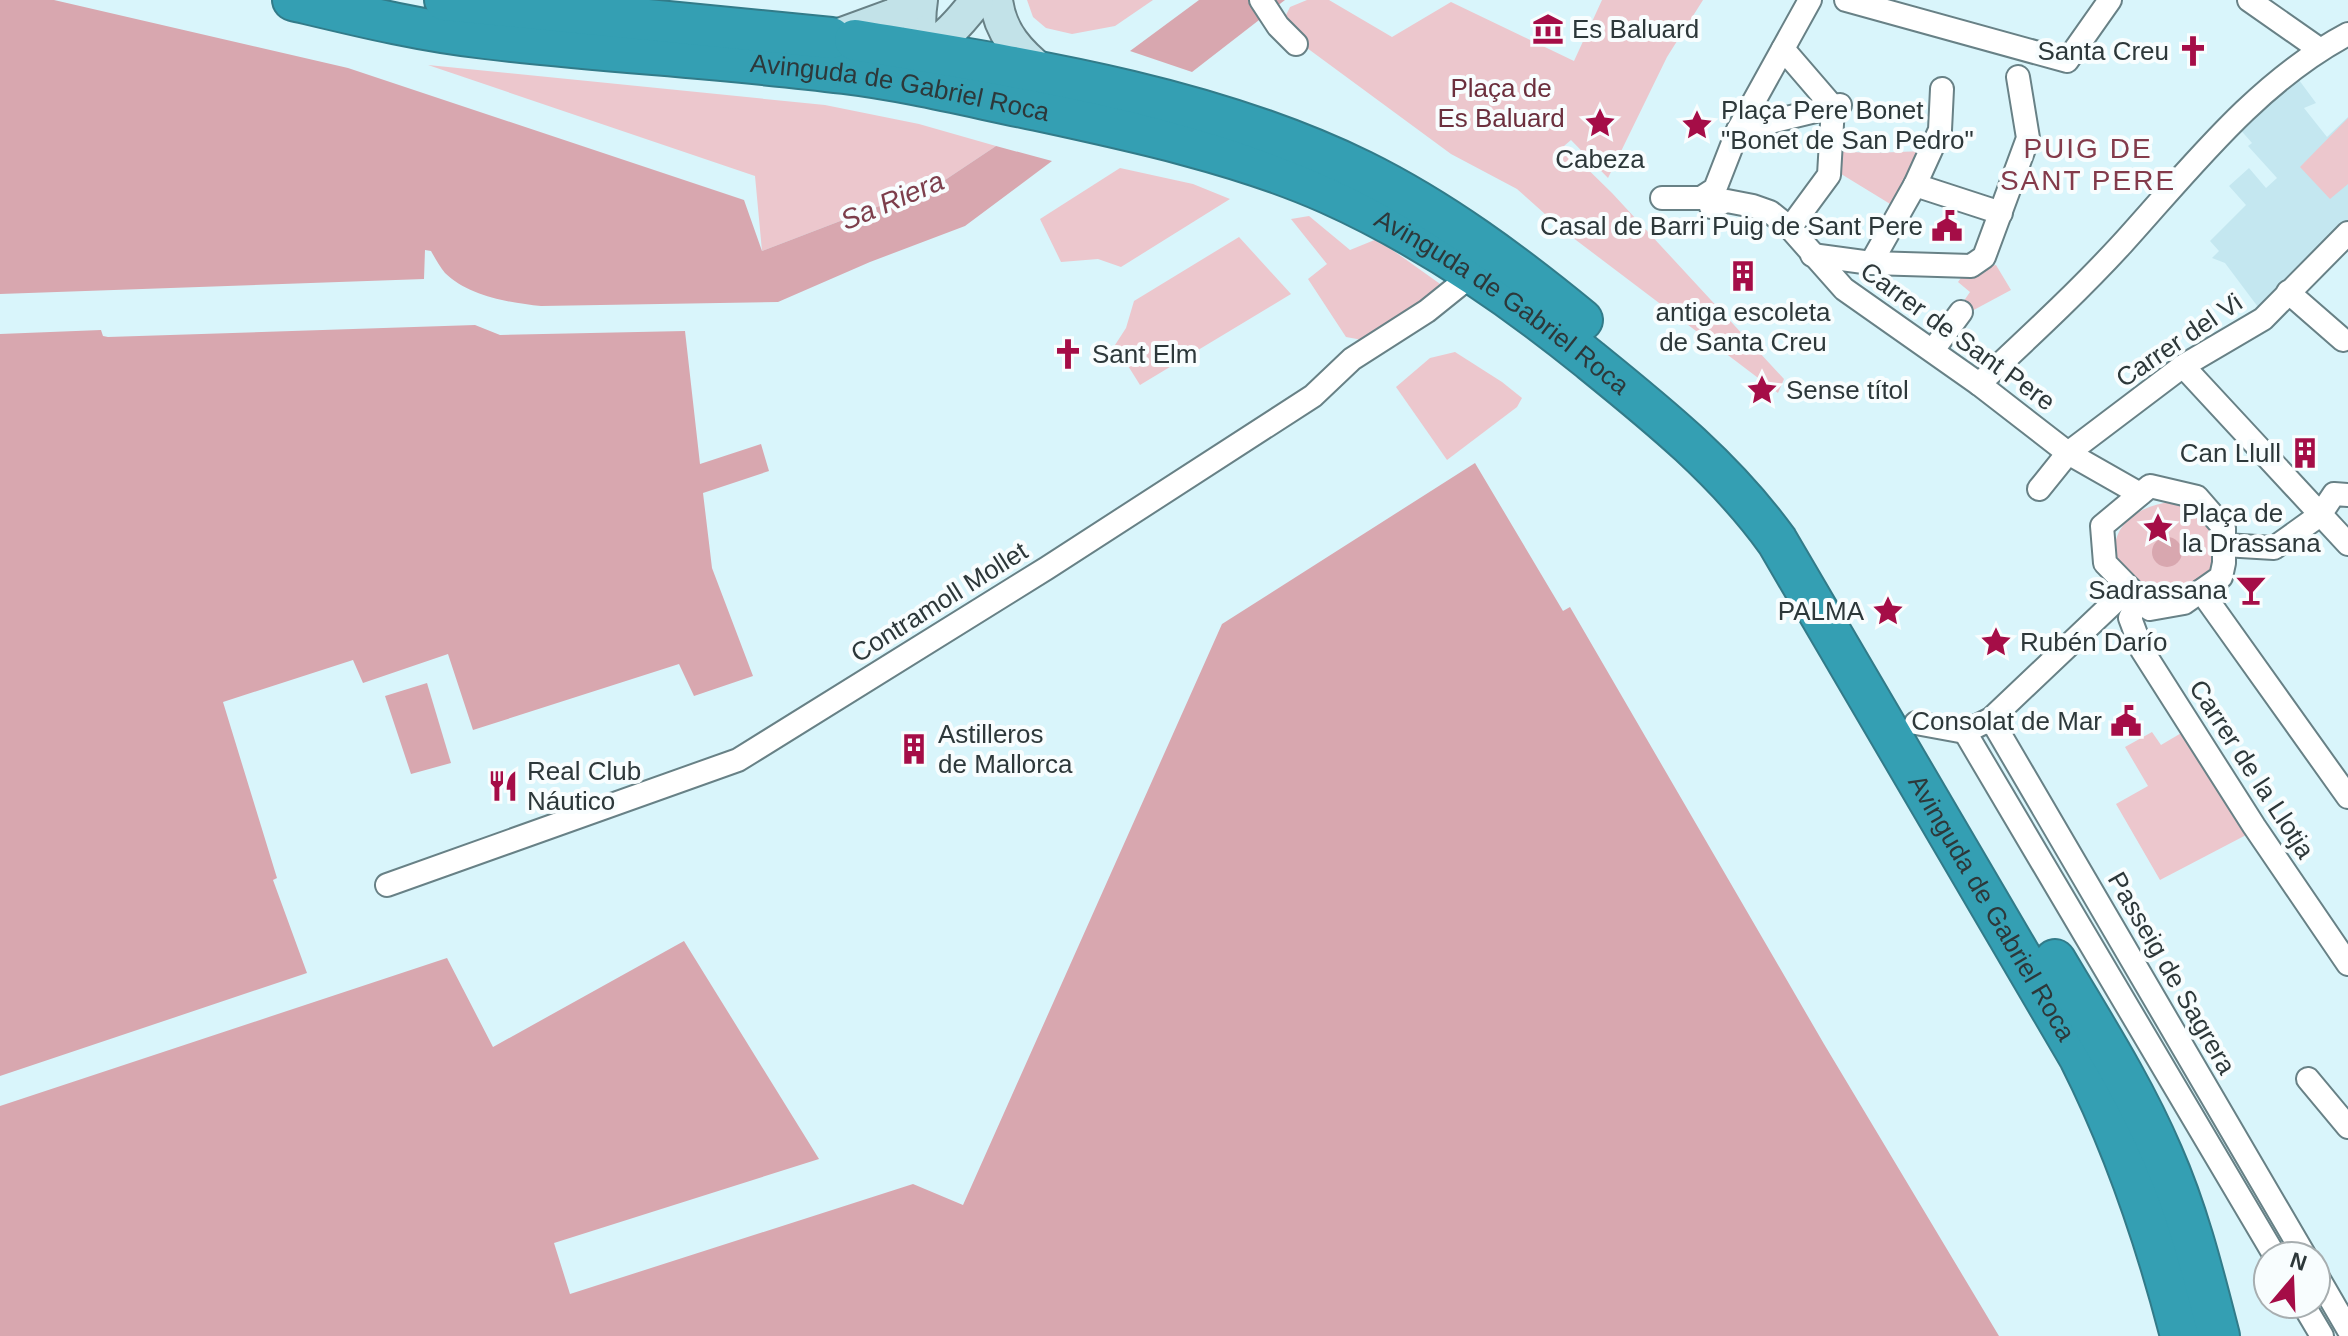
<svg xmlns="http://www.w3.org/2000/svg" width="2348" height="1336" viewBox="0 0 2348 1336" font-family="Arial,sans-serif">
<rect width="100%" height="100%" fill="#d9f5fb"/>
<!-- built -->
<path fill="#c4e7f0" d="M2299 80 2316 103 2304 108 2327 137 2348 117V224L2261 311 2225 263 2212 258 2219 251 2210 241 2246 205 2229 186 2249 168 2266 188 2277 178 2248 146 2252 143 2238 127Z"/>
<!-- green -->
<g fill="#ecc7cd">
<path d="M1027 0H1153L1115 26 1072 34 1046 28 1033 17Z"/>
<path d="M1307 0H1329L1392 37 1451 2 1574 61 1602 0H1703L1667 57 1608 178 1571 140 1564 146 1612 193 1784 379 1778 393 1564 231 1517 189 1451 154 1307 48 1284 19 1290 7Z"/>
<path d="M428 65 825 105 919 124 996 146 942 182 762 251 755 176Z"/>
<path d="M2348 118V184L2330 199 2300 167Z"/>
<path d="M1835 151 1871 153 1925 151 1900 210 1833 169Z"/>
<path d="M1120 168 1193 184 1230 199 1121 267 1098 259 1061 262 1040 219Z"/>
<path d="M1309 216 1350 250 1377 239 1443 286 1368 341 1346 337 1308 279 1327 264 1291 219Z"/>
<path d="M1239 237 1291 294 1140 385 1115 345 1126 328 1134 301Z"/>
<path d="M1996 265 2011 290 1970 312 1961 305 1970 292 1958 282 1966 271 1984 273 1986 267Z"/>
<path d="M1455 352 1502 382 1522 398 1517 407 1447 460 1396 387 1430 358Z"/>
<path d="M2171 502C2181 505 2191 508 2199 515 2219 533 2222 570 2200 588 2190 597 2165 598 2152 600 2142 591 2122 577 2117 564 2106 527 2139 505 2171 502Z"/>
<path d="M2152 732 2161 745 2183 732 2248 834 2160 880 2116 804 2148 786 2125 747Z"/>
</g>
<!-- water -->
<g fill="#d8a7af">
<path d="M0 0H54L348 68 744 200 762 251 942 182 996 146 1052 161 965 226 870 262 778 302 541 306C511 303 468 296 445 273 440 267 435 258 431 251L425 250 424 279 0 294Z"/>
<path d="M1199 0H1285L1192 72 1130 51Z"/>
<path d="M475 325 500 335 685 331 700 464 761 444 769 471 703 493 712 568 753 676 694 696 679 664 473 730 448 654 363 683 353 660 223 702 277 878 273 880 307 973 0 1076V334L101 330 103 336 108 337Z"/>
<path d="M1475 463 1563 611 1570 607 1824 1044 1999 1336H0V1106L447 958 493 1047 684 941 819 1159 554 1243 570 1294 913 1184 963 1205 1222 624Z"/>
<circle cx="2167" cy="552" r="15"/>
<path d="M427 683 451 763 411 774 385 696Z"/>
</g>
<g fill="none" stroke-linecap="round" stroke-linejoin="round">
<defs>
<g id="street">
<path d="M1261 0 1278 26 1296 44"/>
<path d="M1846 0 2067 61 2110 0"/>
<path d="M2249 0 2319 49"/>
<path d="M1783 49 1833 107 1829 175 1790 228"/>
<path d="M1738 130 1840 105"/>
<path d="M1915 185 2001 213"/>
<path d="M1662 198H1701L1715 189 1738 130 1810 0"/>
<path d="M1711 207 1727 201 1753 206 1770 212 1790 228 1844 289 1979 384 2068 453 2140 494"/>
<path d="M1812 255 1871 263 1971 266 1984 257 2028 138 2018 77"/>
<path d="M1871 263 1915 185 1940 130 1942 89"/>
<path d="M2288 292 2343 340"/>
<path d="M1933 350 1961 312"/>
<path d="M2183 366 2348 544"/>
<path d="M1979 384C2028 338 2077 293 2122 244 2190 169 2257 82 2348 34"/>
<path d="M2150 486 2197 497 2224 528V563L2221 577 2184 603 2150 609 2105 563 2102 526Z"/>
<path d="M2039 489 2068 453 2183 366 2263 319 2348 233"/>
<path d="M2224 545 2274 548 2320 515 2334 494 2348 495"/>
<path d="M2201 591 2348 797"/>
<path d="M2139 598 2130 618 2142 650 2254 826 2348 964"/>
<path d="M1991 719 2305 1256"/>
<path d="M1916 723 1965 732 1991 719 2129 588"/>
<path d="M1965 732 2275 1256"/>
<path d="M387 885 738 760 1047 568 1313 396 1352 359 1427 311 1473 274V266"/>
<path d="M2308 1079 2348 1127"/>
<path d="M2316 1274 2348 1329"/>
<path d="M2303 1304 2322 1336"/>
</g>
<g id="secondary">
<path d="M921 0C917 26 919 48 936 68"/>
<path d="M996 0C1000 33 1019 53 1044 73"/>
<path d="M834 37 894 15 918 0"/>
<path d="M910 58C939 46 958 25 977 0"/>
</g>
<g id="highway">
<path id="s1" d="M293 0C356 15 420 31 485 38 605 52 725 58 844 73 909 81 973 97 1037 110 1130 130 1241 154 1328 193 1422 235 1510 295 1590 360 1658 415 1725 469 1777 541L2080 1058C2125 1147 2156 1239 2181 1336"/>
<path d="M445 0 831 38"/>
<path d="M855 40C1023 68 1207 95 1362 171 1441 210 1514 264 1582 320"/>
<path d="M2055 960C2093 1024 2133 1086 2162 1154 2188 1213 2203 1274 2219 1336"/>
</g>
</defs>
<!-- street casing -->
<use href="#street" stroke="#688186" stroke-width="26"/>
<!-- secondary casing -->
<use href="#secondary" stroke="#688186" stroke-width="36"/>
<!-- highway casing -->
<use href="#highway" stroke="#327b89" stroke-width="44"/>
<!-- street -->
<use href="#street" stroke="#fff" stroke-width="22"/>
<!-- secondary -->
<use href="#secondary" stroke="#c2e2e8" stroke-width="32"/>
<!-- highway -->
<use href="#highway" stroke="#349fb3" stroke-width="40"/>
</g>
<!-- icons -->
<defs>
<symbol id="museum-bare" viewBox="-9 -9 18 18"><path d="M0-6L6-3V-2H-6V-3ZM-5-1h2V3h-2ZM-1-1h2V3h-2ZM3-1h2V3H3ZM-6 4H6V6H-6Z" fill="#a50d47" stroke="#f8fdfe" stroke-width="2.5" paint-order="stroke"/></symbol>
<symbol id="church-bare" viewBox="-9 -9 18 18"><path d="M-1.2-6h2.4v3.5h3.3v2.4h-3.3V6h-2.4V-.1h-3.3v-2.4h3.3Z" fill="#a50d47" stroke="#f8fdfe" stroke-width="2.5" paint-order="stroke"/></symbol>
<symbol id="sight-bare" viewBox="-9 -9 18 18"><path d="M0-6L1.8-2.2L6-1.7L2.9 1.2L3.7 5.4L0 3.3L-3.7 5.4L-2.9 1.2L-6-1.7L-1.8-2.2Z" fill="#a50d47" stroke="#f8fdfe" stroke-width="2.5" paint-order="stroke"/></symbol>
<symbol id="civic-bare" viewBox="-9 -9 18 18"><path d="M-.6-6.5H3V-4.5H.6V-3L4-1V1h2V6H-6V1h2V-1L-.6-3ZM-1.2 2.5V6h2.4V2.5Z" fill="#a50d47" stroke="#f8fdfe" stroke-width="2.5" paint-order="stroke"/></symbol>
<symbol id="building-bare" viewBox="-9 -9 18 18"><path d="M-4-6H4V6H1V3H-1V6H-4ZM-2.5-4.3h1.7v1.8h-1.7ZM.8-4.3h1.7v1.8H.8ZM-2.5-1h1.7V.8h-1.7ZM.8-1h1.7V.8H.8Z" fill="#a50d47" stroke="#f8fdfe" stroke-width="2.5" paint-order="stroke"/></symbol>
<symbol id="bar-bare" viewBox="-9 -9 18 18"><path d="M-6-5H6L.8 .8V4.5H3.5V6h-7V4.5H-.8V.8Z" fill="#a50d47" stroke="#f8fdfe" stroke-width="2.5" paint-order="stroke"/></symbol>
<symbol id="restaurant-bare" viewBox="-9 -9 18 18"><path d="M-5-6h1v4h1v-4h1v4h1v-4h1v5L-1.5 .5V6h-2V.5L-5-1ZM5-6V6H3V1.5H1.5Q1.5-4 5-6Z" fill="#a50d47" stroke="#f8fdfe" stroke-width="2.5" paint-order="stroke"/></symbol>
</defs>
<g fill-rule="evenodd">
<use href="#museum-bare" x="1526" y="7" width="44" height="44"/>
<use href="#church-bare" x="2171" y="29" width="44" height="44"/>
<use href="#sight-bare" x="1578" y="101" width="44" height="44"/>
<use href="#sight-bare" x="1675" y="103" width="44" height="44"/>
<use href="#civic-bare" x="1925" y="204" width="44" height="44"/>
<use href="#building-bare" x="1721" y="254" width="44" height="44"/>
<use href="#church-bare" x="1046" y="332" width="44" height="44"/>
<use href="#sight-bare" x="1740" y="368" width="44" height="44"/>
<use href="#building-bare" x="2283" y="431" width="44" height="44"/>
<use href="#sight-bare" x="2136" y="506" width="44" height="44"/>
<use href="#bar-bare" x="2229" y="568" width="44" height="44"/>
<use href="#sight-bare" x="1866" y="589" width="44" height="44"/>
<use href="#sight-bare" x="1974" y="620" width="44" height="44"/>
<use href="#civic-bare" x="2104" y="699" width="44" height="44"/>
<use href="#building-bare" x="892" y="727" width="44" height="44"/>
<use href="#restaurant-bare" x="481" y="764" width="44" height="44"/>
</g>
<g text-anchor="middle" stroke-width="8" stroke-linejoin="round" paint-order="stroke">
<!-- poi labels -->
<g font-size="26" fill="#2d383a" stroke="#f8fdfe" text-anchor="start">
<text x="1572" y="38">Es Baluard</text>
<text x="2169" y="60" text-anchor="end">Santa Creu</text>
<text x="1721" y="119">Plaça Pere Bonet<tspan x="1721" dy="30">"Bonet de San Pedro"</tspan></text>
<text x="1600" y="168" text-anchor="middle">Cabeza</text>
<text x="1923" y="235" text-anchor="end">Casal de Barri Puig de Sant Pere</text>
<text x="1743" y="321" text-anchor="middle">antiga escoleta<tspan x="1743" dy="30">de Santa Creu</tspan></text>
<text x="1092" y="363">Sant Elm</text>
<text x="1786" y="399">Sense títol</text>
<text x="2281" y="462" text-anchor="end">Can Llull</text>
<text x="2182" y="522">Plaça de<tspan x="2182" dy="30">la Drassana</tspan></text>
<text x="2227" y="599" text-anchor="end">Sadrassana</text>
<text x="1864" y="620" text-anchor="end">PALMA</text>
<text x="2020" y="651">Rubén Darío</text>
<text x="2102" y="730" text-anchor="end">Consolat de Mar</text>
<text x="938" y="743">Astilleros<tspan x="938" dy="30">de Mallorca</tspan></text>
<text x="527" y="780">Real Club<tspan x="527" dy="30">Náutico</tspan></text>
</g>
<!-- park labels -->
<g font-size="26" fill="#6c2f3d" stroke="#f8fdfe">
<text x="1501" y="97">Plaça de<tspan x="1501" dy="30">Es Baluard</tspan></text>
</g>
<!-- street labels -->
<g font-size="26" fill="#2d383a" stroke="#f8fdfe">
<text dy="9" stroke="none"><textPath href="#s1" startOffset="614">Avinguda de Gabriel Roca</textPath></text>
<text dy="9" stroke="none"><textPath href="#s1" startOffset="1262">Avinguda de Gabriel Roca</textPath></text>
<text transform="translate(1958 336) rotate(36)" y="9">Carrer de Sant Pere</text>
<text transform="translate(2179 340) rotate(-34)" y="9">Carrer del Vi</text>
<text transform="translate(939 602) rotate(-32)" y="9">Contramoll Mollet</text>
<text transform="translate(2252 769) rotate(57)" y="9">Carrer de la Llotja</text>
<text dy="9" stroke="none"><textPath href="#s1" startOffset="2054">Avinguda de Gabriel Roca</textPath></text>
<text transform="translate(2172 973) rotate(60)" y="9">Passeig de Sagrera</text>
</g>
<!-- neighbourhood labels -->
<g font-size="28" letter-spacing="2" fill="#833b4b" stroke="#f8fdfe">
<text x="2088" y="158">PUIG DE<tspan x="2088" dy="32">SANT PERE</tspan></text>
</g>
<!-- water labels -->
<g font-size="28" font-style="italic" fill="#7d3e4b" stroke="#f8fdfe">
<text transform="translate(892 200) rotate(-23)" y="10">Sa Riera</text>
</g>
</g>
<!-- north arrow -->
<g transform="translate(2292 1280) rotate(19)"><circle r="38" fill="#f8fdfe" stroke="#a7aeb0" stroke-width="2"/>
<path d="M0-6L14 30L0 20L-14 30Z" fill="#a50d47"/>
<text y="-12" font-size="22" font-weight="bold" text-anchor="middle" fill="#2d383a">N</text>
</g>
</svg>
